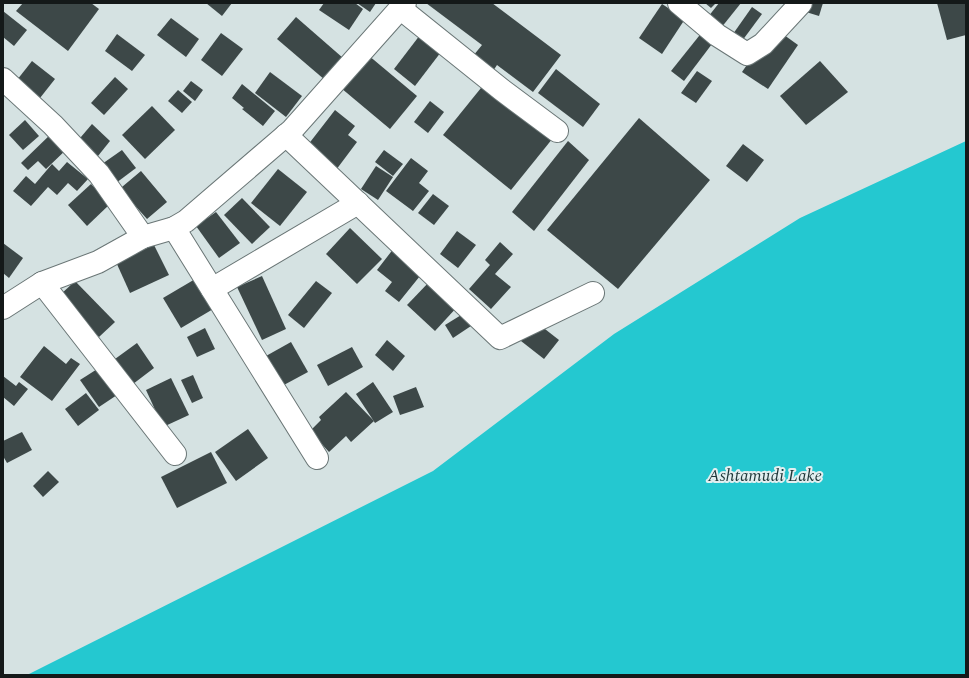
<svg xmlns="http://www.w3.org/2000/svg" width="969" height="678" viewBox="0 0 969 678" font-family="Spectral,serif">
<rect width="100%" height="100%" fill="#d5e2e2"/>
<!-- water -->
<path fill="#24c8d0" d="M966 141V675H27L433 471 614 334 800 218Z"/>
<!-- building -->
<g fill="#3d4848">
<path d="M23 3H91L99 9 68 51 16 11Z"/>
<path d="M206 3H232L222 16Z"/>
<path d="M324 3H355L363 9 349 30 319 10Z"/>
<path d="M357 3H376L370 12Z"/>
<path d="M426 3H492L561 55 533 92 497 65 493 71 473 56 482 45Z"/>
<path d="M705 3H716L711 8Z"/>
<path d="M719 3H741L721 28 708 17Z"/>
<path d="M809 3H823L819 16 806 12Z"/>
<path d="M937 3H966V35L947 40Z"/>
<path d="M662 4 685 19 662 54 639 38Z"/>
<path d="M752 7 762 14 742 41 733 34Z"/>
<path d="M3 11 27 30 14 46 3 37Z"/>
<path d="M296 17 343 58 325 80 277 39Z"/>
<path d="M171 18 199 39 186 57 157 35Z"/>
<path d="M773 27 798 45 768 89 742 72Z"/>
<path d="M703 31 715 40 684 81 671 71Z"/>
<path d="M221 33 243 49 222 76 201 60Z"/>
<path d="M117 34 145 55 132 71 105 51Z"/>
<path d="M420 35 441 52 415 86 394 69Z"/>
<path d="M368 55 417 96 390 129 341 88Z"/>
<path d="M32 61 55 79 40 98 17 80Z"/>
<path d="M820 61 848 92 806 125 780 96Z"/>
<path d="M556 69 600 104 583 127 538 93Z"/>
<path d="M697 71 712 81 696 103 681 93Z"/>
<path d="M270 72 302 96 286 117 255 93Z"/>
<path d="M115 77 128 89 104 115 91 103Z"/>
<path d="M191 81 203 90 195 101 183 91Z"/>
<path d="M485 83 553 138 511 190 443 135Z"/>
<path d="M242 84 275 111 263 126 242 109 244 108 232 98Z"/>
<path d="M178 90 192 102 182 113 168 101Z"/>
<path d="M430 101 444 112 428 133 414 122Z"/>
<path d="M152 106 175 130 145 159 122 135Z"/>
<path d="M335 110 355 126 348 135 357 142 333 174 304 150Z"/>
<path d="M639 118 710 180 618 289 547 230Z"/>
<path d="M25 120 39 136 23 150 9 135Z"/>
<path d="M92 124 110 141 94 161 75 144Z"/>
<path d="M54 131 69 147 46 169 38 161 28 170 21 163Z"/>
<path d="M568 141 589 160 534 231 512 212Z"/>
<path d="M743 144 764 160 747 182 726 166Z"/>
<path d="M122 150 136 168 116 183 102 164Z"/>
<path d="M384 150 403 164 393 176 375 162Z"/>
<path d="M411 158 428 171 419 183 429 191 413 211 386 191Z"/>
<path d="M67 162 88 179 77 191 68 183 57 195 48 187 31 206 13 191 26 176 35 184 52 164 59 171Z"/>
<path d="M376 166 393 177 378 200 361 189Z"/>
<path d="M278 169 307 192 280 226 251 203Z"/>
<path d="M141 171 167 202 147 219 131 201 116 192Z"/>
<path d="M91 184 110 204 87 226 68 205Z"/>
<path d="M433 194 449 206 434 225 418 213Z"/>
<path d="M242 198 270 227 252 244 224 215Z"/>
<path d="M216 212 240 243 219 258 196 226Z"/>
<path d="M350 228 382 259 357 284 326 254Z"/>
<path d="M457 231 476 245 458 268 440 254Z"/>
<path d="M500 242 513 254 495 274 511 287 491 309 469 289 490 265 485 260Z"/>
<path d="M3 243 23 258 9 278 3 273Z"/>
<path d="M154 245 169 275 130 293 116 262Z"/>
<path d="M394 248 424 271 399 302 385 291 392 282 377 270Z"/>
<path d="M202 275 220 305 181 328 163 298Z"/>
<path d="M262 276 286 329 262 340 237 287Z"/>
<path d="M431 280 458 306 435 331 407 305Z"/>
<path d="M75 281 115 322 99 337 59 296Z"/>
<path d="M316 281 332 293 304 328 288 315Z"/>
<path d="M466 312 474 324 453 338 445 325Z"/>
<path d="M536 322 559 340 544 359 521 341Z"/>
<path d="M205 328 215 349 197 357 187 337Z"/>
<path d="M387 340 405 356 393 371 375 355Z"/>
<path d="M291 342 308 372 282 386 266 356Z"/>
<path d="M137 343 154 368 133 384 115 359Z"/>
<path d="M44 346 66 364 71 358 80 364 52 401 20 377Z"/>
<path d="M352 347 363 367 328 386 317 365Z"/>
<path d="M102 366 120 393 99 407 80 380Z"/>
<path d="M193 375 203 398 192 403 181 380Z"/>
<path d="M3 376 16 386 19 382 28 389 14 406 3 397Z"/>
<path d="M171 378 189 415 163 427 146 390Z"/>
<path d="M373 382 393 412 375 423 356 394Z"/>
<path d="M416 387 424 407 400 415 393 396Z"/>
<path d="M346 392 374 421 351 442 346 436 329 452 310 431 321 420 319 417Z"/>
<path d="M86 393 99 410 78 426 65 409Z"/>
<path d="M248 429 268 458 236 481 215 452Z"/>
<path d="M22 432 32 450 7 463 3 456V441Z"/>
<path d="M211 452 227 483 177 508 161 477Z"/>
<path d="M48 471 59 482 43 497 33 486Z"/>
</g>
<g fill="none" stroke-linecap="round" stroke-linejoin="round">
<defs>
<g id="minor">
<path d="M679 3 717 35 747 54 763 44 801 3"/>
<path d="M401 9 502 90 557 131"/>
<path d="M3 79 53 125 99 174 143 237"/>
<path d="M286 135 500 338 593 293"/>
<path d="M174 228 317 458"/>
<path d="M42 283 175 454"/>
<path d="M212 289 358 203"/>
<path d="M3 308 42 283 98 262 143 237 174 228 186 221 292 130 405 3"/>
</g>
</defs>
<!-- minor casing -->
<use href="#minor" stroke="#6a7676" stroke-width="24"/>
<!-- minor -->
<use href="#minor" stroke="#fff" stroke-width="22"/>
</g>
<g text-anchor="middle" stroke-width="4" stroke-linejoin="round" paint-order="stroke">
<!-- water labels -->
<g font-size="17" font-style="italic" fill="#1e3638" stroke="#e2eff0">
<text x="765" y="481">Ashtamudi Lake</text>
</g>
</g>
<!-- border -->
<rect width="969" height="678" fill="none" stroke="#141919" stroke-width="8"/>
</svg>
